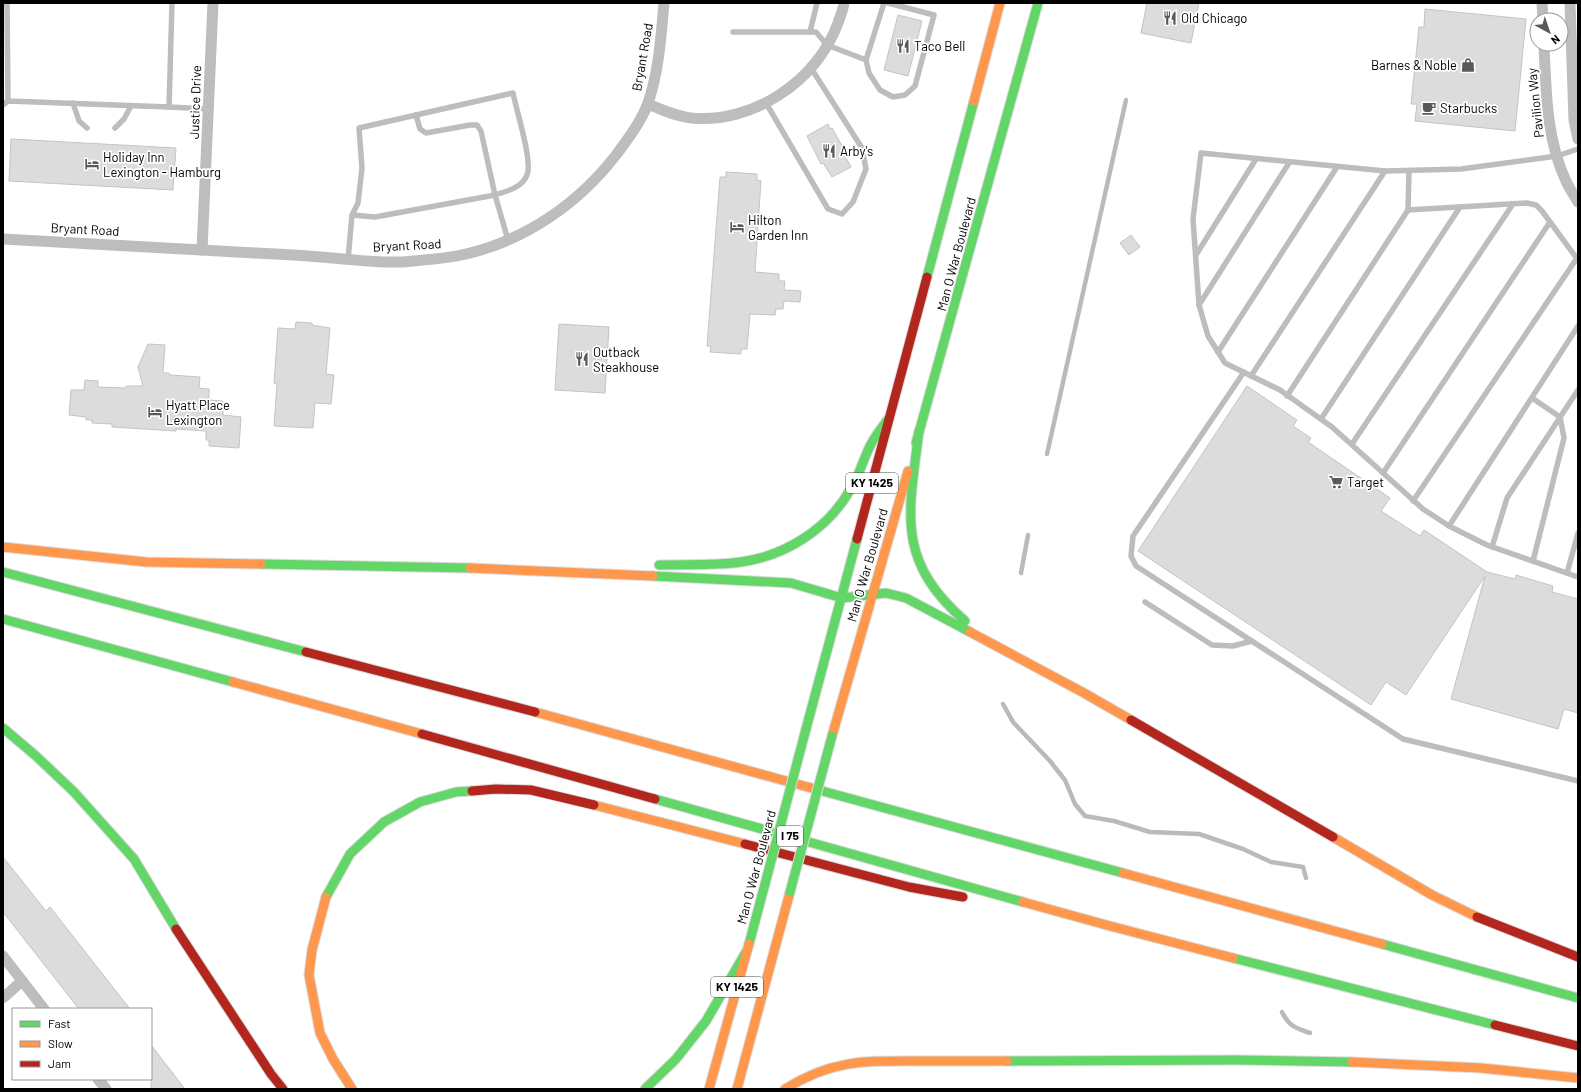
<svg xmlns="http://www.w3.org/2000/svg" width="1581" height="1092" viewBox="0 0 1581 1092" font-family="Barlow,sans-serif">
<rect width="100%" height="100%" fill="#fff"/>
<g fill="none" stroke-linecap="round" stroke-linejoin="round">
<!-- stream -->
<g stroke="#bababa" stroke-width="4.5">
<path d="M1047 454 1126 100"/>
<path d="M1021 573 1028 535"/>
<path d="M1003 704 1013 722 1050 761 1065 780 1075 804 1085 816 1114 821 1150 832 1199 834 1243 849 1271 862 1303 867 1306 878"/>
<path d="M1282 1012C1289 1026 1295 1028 1310 1033"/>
</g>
</g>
<!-- building -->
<g fill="#dcdcdc" stroke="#c4c4c4">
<path d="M1147 3H1199L1191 43 1141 33Z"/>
<path d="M1425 9 1526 19 1515 131 1415 121 1417 104H1411L1419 27H1424Z"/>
<path d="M898 15 922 21 908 76 884 70Z"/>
<path d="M828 124 830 129 832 128 845 151 843 152 851 167 832 177 823 163 821 164 807 136Z"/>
<path d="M11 139 176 148 173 190 9 181Z"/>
<path d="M726 172 757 174V180L761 181 755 272 779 274V281H785L784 290 801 291 800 302 784 301 783 309H776L775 315 750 314 747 349H741V354L710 352 711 346H707L720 177H726Z"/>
<path d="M1131 235 1140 247 1129 255 1120 243Z"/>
<path d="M296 322 312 323V325L330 328 326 374 334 375 331 404 315 403 313 428 274 426 277 384 274 383 278 328 295 329Z"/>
<path d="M559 324 609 327 605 393 555 390Z"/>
<path d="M148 344 165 345 163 373H169L170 375 200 377 199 388 209 389V400L223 401V415L241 417 239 448 209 446V440H206V431L176 429V431L112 427V424L92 423V420H86V417L69 415 71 390H84L85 380 98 381V387L126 388V386H143L138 367Z"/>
<path d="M1247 386 1297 420 1293 426 1311 438 1308 442 1390 498 1381 511 1420 536 1424 530 1487 572 1515 579 1516 575 1553 586 1552 592 1578 599V713L1564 709 1558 729 1451 699 1485 576 1406 695 1386 682 1371 705 1138 551Z"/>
<path d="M3 857 46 911 50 907 130 1009H79L3 912Z"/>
<path d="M151 1045 185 1089H151Z"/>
</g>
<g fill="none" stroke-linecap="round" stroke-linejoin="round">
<defs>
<g id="fast">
<path d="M927 277 974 101"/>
<path d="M919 431C909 513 895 560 965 621"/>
<path d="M916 443 1038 3"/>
<path d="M261 564 470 568"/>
<path d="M659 565C686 564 714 566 741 562 785 556 828 529 850 490 859 476 863 460 870 446 875 436 882 427 889 418"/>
<path d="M3 572 306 652"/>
<path d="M653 576 791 583 842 598 886 593 906 598 970 632"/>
<path d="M3 619 233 682"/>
<path d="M3 728 36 756 74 792 134 859 176 929"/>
<path d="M806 729 857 539"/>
<path d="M815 789 1123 873"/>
<path d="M655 799 1023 902"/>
<path d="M326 897 350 854 384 822 420 802 456 792 472 791"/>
<path d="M749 944 765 884"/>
<path d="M1382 944 1578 998"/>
<path d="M1233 958 1495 1025"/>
<path d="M1007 1061 1237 1060 1352 1062"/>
<path d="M645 1089 676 1059 706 1021 746 952"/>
</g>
<g id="slow">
<path d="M974 101 1000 3"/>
<path d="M3 547 146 562 261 564"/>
<path d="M470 568 653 576"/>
<path d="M970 632 1084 693 1131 720"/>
<path d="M233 682 422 734"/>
<path d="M535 712 815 789"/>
<path d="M832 736 908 471"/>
<path d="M594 805 745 844"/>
<path d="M1333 837 1432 895 1477 917"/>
<path d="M1123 873 1382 944"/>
<path d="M326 897 312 950 309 975 320 1033 333 1059 352 1089"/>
<path d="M1023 902 1110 926 1233 958"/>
<path d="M1352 1062 1481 1068 1578 1078"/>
<path d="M709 1089 749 944"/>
<path d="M737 1089 790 892"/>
<path d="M785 1089C833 1059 866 1061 921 1061 949 1061 978 1061 1007 1061"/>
</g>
<g id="jam">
<path d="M857 539 927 277"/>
<path d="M306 652 535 712"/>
<path d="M1131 720 1333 837"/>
<path d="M422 734 655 799"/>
<path d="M472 791 496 789 531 790 594 805"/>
<path d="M745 844 909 887 963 897"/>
<path d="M1477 917 1578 957"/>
<path d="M176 929 271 1074 283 1089"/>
<path d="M1495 1025 1578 1046"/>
</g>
</defs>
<!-- fast casing -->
<use href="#fast" stroke="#dbdbdb" stroke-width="11"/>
<!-- slow casing -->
<use href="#slow" stroke="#dbdbdb" stroke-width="11"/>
<!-- jam casing -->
<use href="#jam" stroke="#dbdbdb" stroke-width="11"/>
<!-- lane -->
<g stroke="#bdbdbd" stroke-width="5.5">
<path d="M7 3 8 101"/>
<path d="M172 3 169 107 208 109"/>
<path d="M884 3 866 60 869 73 880 90 893 97 905 95 915 86 934 15 888 3"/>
<path d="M733 32H816L827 45 866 60"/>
<path d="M810 32 817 3"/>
<path d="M73 103 79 121 87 128"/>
<path d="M766 103 828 209 842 214 853 202 866 169 862 148 811 68"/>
<path d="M3 105 8 101 169 107"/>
<path d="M115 128 124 119 131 106"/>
<path d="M1578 149 1557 156 1461 169 1385 171 1201 153 1193 219 1199 305 1208 336 1225 363 1280 390 1332 427 1423 509 1449 526 1487 545 1578 577"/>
<path d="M1408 210 1527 203 1536 205 1542 211 1578 260"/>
<path d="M352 215 375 217 495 195 481 131 477 125H470L426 133 420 129 416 115"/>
<path d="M1196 255 1256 159"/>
<path d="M348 260 352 215 358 203 362 168 359 128 513 93C516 109 533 162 527 175 522 188 507 191 495 195L508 240"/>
<path d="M1199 305 1289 163"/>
<path d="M1218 352 1337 167"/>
<path d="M1244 372 1133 536 1131 556 1136 566 1403 739 1578 781"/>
<path d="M1251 376 1385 171"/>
<path d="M1287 396 1408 210 1409 171"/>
<path d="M1532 398 1560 417 1564 438 1533 561"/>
<path d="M1321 419 1460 207"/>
<path d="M1352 444 1513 204"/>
<path d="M1383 473 1550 222"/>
<path d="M1413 501 1577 258"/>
<path d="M1449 526 1578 326"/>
<path d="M1492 547 1507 498 1578 390"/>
<path d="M1567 573 1578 533"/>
<path d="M1145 602 1212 645 1233 646 1252 641"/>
</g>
<!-- street -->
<g stroke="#bdbdbd" stroke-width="11">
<path d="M1542 3 1543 20"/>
<path d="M1570 3 1574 120 1578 139"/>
<path d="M1544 44C1546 89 1546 139 1566 181 1569 188 1574 195 1578 202"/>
<path d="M648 104C662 110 676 116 691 118 753 124 817 81 838 23 840 17 843 10 844 3"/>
<path d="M3 239C87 244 171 248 255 253 277 254 299 255 320 257 347 259 374 263 401 262 423 260 445 259 466 254 526 240 579 203 616 155 628 139 641 122 648 103 659 71 661 36 664 3"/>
<path d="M202 250 213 3"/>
<path d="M3 956 44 1009"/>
<path d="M3 998 22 981"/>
<path d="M98 1079 106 1089"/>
</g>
<!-- fast -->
<use href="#fast" stroke="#63d668" stroke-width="9"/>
<!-- slow -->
<use href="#slow" stroke="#ff974d" stroke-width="9"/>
<!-- jam -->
<use href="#jam" stroke="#b3261e" stroke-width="9"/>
<defs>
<g id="fast-bridge">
<path d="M765 884 806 729"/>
<path d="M790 892 832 736"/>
</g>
</defs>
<!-- fast-bridge casing -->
<use href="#fast-bridge" stroke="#dbdbdb" stroke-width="11" stroke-linecap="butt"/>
<!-- fast-bridge -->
<use href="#fast-bridge" stroke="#63d668" stroke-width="9"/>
</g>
<!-- icons -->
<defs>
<symbol id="restaurant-bare" viewBox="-9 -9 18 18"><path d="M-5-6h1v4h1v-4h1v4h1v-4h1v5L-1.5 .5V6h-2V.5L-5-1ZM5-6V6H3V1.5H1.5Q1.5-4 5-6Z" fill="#595959" stroke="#fff" stroke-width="2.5" paint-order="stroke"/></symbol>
<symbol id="shop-bare" viewBox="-9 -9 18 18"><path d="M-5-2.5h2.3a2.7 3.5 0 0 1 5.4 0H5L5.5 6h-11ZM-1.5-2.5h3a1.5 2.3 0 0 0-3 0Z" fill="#595959" stroke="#fff" stroke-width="2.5" paint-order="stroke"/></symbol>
<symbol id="cafe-bare" viewBox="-9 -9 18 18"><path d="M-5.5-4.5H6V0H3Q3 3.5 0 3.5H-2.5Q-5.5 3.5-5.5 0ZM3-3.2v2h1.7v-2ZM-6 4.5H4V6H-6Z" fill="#595959" stroke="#fff" stroke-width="2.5" paint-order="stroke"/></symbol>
<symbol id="hotel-bare" viewBox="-9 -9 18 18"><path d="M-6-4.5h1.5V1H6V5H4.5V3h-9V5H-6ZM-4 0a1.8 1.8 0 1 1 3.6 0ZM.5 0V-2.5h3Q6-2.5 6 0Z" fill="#595959" stroke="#fff" stroke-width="2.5" paint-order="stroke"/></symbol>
<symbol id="supermarket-bare" viewBox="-9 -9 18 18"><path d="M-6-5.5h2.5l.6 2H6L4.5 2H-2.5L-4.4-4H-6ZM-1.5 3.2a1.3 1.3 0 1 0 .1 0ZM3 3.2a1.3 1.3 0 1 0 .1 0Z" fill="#595959" stroke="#fff" stroke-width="2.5" paint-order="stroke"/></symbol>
</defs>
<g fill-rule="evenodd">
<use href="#restaurant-bare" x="1160" y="8" width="20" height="20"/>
<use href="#restaurant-bare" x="893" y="36" width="20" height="20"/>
<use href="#shop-bare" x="1458" y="55" width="20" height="20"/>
<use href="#cafe-bare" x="1419" y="98" width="20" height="20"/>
<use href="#restaurant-bare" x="819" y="141" width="20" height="20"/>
<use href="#hotel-bare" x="82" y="154" width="20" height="20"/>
<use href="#hotel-bare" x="727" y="217" width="20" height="20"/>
<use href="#restaurant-bare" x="572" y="349" width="20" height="20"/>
<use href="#hotel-bare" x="145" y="402" width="20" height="20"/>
<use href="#supermarket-bare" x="1326" y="472" width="20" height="20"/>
</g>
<g text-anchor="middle" stroke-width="3.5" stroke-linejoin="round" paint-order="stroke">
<!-- shield labels -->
<g fill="#fff" stroke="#4c4c4c" stroke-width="1">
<rect x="846" y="473" width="52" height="20" rx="3"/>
<rect x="777" y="826" width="26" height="20" rx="3"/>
<rect x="711" y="977" width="52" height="20" rx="3"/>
</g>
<g font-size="12" font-weight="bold" fill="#000">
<text x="872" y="487">KY 1425</text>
<text x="790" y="840">I 75</text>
<text x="737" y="991">KY 1425</text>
</g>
<!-- poi labels -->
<g font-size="13" fill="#000" stroke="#fff" text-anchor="start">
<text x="1181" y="23">Old Chicago</text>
<text x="914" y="51">Taco Bell</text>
<text x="1457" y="70" text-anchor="end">Barnes &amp; Noble</text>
<text x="1440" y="113">Starbucks</text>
<text x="840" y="156">Arby's</text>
<text x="103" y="162">Holiday Inn<tspan x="103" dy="15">Lexington - Hamburg</tspan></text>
<text x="748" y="225">Hilton<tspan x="748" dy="15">Garden Inn</tspan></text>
<text x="593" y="357">Outback<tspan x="593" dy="15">Steakhouse</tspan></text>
<text x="166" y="410">Hyatt Place<tspan x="166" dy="15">Lexington</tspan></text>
<text x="1347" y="487">Target</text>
</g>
<!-- street labels -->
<g font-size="13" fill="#000" stroke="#fff">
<text transform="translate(642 57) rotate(-80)" y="5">Bryant Road</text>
<text transform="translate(195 102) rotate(-88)" y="5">Justice Drive</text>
<text transform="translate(1535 103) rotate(-96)" y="5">Pavilion Way</text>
<text transform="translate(85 229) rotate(3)" y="5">Bryant Road</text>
<text transform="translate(407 245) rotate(-3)" y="5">Bryant Road</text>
<text transform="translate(956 254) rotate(-75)" y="5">Man O War Boulevard</text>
<text transform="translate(867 565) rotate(-74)" y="5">Man O War Boulevard</text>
<text transform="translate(756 867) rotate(-75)" y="5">Man O War Boulevard</text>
</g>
</g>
<!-- border -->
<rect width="1581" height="1092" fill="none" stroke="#000000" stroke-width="8"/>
<!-- legend -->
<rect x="12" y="1008" width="140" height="72" fill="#ffffff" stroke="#999999"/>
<rect x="20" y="1021" width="20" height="6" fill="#63d668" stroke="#999999"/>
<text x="48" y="1028" font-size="12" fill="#000000">Fast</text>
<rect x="20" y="1041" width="20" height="6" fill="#ff974d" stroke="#999999"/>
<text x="48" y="1048" font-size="12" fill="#000000">Slow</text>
<rect x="20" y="1061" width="20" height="6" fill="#b3261e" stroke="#999999"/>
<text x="48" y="1068" font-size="12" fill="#000000">Jam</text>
<!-- north arrow -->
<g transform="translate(1549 32) rotate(140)"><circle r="19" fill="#ffffff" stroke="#999999"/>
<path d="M0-3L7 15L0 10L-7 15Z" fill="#595959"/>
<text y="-6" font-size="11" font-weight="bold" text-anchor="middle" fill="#000000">N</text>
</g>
</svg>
